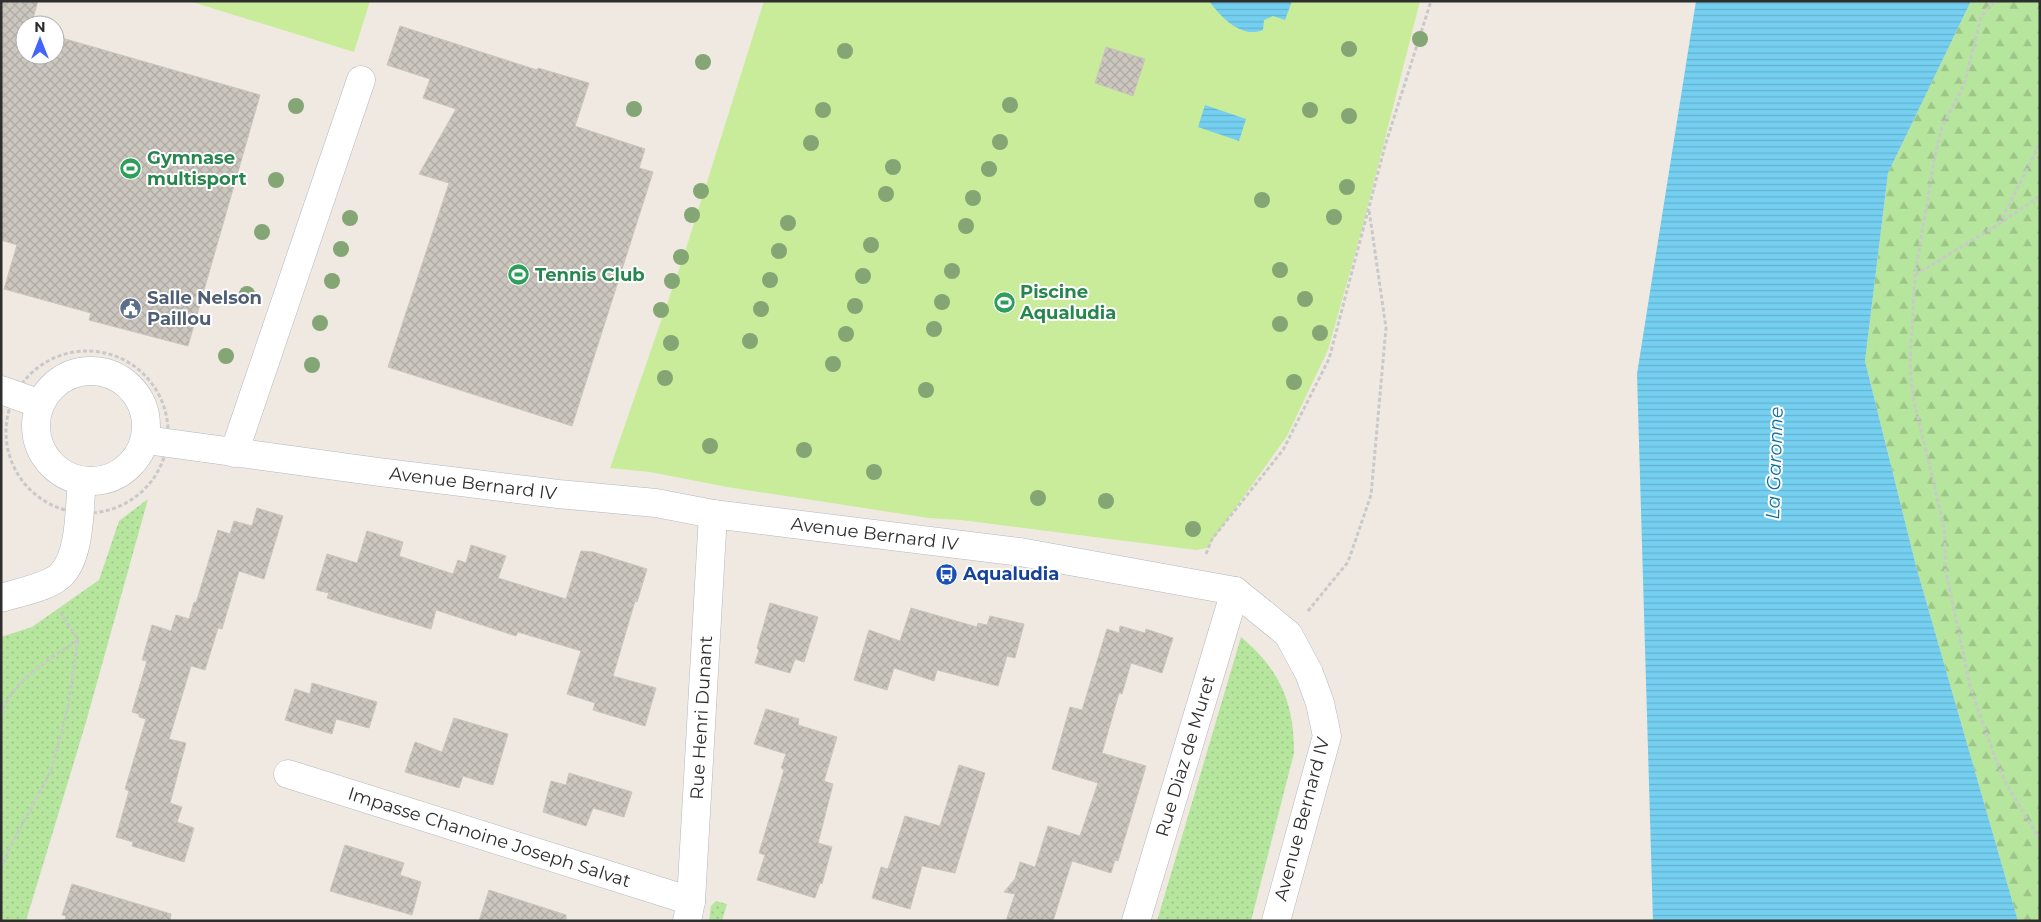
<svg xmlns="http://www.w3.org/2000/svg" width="2041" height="922" viewBox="0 0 2041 922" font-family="Montserrat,sans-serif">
<defs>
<pattern id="grass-dots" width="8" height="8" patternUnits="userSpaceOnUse" patternTransform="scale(1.25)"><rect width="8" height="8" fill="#b6e59e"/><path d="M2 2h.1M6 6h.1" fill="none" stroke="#9dc588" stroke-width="1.8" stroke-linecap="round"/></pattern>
<pattern id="forest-firs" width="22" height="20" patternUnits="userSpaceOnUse" patternTransform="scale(1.25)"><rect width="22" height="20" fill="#b6e59e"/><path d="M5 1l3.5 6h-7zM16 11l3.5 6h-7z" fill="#9dc588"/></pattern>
<pattern id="water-rules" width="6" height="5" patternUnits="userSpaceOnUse" patternTransform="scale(1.25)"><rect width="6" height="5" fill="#75cff0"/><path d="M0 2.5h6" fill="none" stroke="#66b2ce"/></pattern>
<pattern id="building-cross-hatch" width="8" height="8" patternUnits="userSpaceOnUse" patternTransform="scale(1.25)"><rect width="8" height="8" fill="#cbc7bf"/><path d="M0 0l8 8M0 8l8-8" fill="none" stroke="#afaba4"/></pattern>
</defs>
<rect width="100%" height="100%" fill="#efe9e1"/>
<!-- grass -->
<g fill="url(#grass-dots)">
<path d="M148 499 86 722 26 921H1V637L32 627 99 580 119 521Z"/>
<path d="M1241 637C1280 670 1294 702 1294 753L1251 921H1157Z"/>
<path d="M716 901 727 904 722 921H709L711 906Z"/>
</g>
<!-- forest -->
<path fill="url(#forest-firs)" d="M1971 1H2040V921H2018L1916 566 1865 361 1888 173Z"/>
<!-- pitch -->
<g fill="#c9ec9a">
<path d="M189 1H370L354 52Z"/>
<path d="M764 1H1420L1362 229 1328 350 1287 436 1207 548 1196 550 961 520 929 518 727 487 650 472 610 468 684 255Z"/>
</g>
<!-- water -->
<g fill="url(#water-rules)">
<path d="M1209 1H1292L1285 20 1273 16 1264 20 1263 30C1241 39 1221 17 1209 1Z"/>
<path d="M1696 1H1971L1888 173 1865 361 1916 566 2018 921H1653L1637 374Z"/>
<path d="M1205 105 1246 119 1239 141 1198 127Z"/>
</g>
<!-- building -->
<g fill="url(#building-cross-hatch)" stroke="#cbc5ba">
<path d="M1 1H38L31 25H25V55H55V36L260 95 188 346 89 320 91 313 4 289 17 245 1 240Z"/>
<path d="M400 26 537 70 538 68 589 83 575 126 645 149 639 168 653 172 572 426 388 367 449 183 419 174 456 109 423 98 430 79 387 65Z"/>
<path d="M1106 47 1145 59 1133 96 1095 83Z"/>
<path d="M257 508 283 516 264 579 239 571 222 629 218 628 205 670 191 666 169 739 186 743 170 803 182 807 177 822 194 828 184 862 132 846 133 842 116 837 129 791 125 789 146 719 139 717V714L132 712 147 661 142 660 152 625 171 631 176 615 189 619 194 602 196 603 218 530 230 534 234 521 252 526Z"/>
<path d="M367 531 403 542 399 556 453 574 458 560 466 563 471 545 506 556 498 578 566 599 581 551 593 552 647 569 637 602 635 601 613 676 656 688 645 726 593 710 595 703 567 694 581 651 518 632 516 636 436 610 431 629 327 598 329 593 316 590 327 554 357 563Z"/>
<path d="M770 603 818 617 804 662 795 659 790 673 755 663 759 650 757 648Z"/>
<path d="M911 608 977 627 978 623 987 625 990 616 1024 624 1015 658 1007 656 998 686 937 670 934 681 894 668 887 690 854 680 869 630 900 641Z"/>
<path d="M1120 626 1145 633 1146 629 1173 638 1162 673 1131 663 1122 694 1119 693 1102 753 1146 766 1118 861 1115 860 1111 873 1072 861 1053 921H1006L1015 894 1004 892 1015 879 1020 862 1035 867 1048 826 1080 836 1098 783 1052 769 1070 707 1082 710 1107 629 1119 633Z"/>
<path d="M312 683 377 702 369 728 336 719 332 734 285 720 295 689 310 694Z"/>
<path d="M766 709 799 719 798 725 837 737 824 781 833 784 818 843 832 847 822 884 820 883 815 898 757 880 765 855 759 853 784 770 781 768 786 754 754 744Z"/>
<path d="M454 718 508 734 493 785 463 776 459 788 405 772 415 742 442 752Z"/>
<path d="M959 765 985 773 955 873 922 866 910 909 872 898 881 867 888 869 905 816 940 826Z"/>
<path d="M569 773 632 792 624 817 593 808 586 826 543 812 551 781 566 785Z"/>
<path d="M345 845 404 863 400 875 421 882 412 915 330 891Z"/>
<path d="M72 884 171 914 170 921H65L66 916 62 915Z"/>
<path d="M489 890 566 915V921H479Z"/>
</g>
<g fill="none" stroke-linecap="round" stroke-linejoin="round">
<defs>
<g id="minor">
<circle cx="91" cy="426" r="55"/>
<path d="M1 390 40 404"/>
<path id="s1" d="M146 440 379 472 558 494 656 503 713 514 1020 552 1235 591 1288 634 1309 673 1320 703 1327 736 1276 921"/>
<path d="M234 453 361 80"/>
<path d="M1 598C17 593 52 586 62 574 81 553 79 508 82 481"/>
<path id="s2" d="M288 774 691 901"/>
<path id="s3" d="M687 921 691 901 713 514"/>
<path id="s4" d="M1136 921 1235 591"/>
</g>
</defs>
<!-- minor casing -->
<use href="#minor" stroke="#b4b7c1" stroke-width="29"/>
<!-- path -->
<g stroke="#c9c9c9" stroke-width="3" stroke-dasharray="4 2.5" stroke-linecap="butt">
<path d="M2000 1 1990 5 1981 17 1964 85 1942 127 1934 160 1915 275 1910 363 1913 397 1942 518 1945 536V567L1970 686 1995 758 2007 785 2040 840"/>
<path d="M1999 224 2040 144"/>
<path d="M1915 275 1999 224 2040 196"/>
<circle cx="87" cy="432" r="81"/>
<path d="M1206 554 1212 539 1283 450 1329 359 1385 146 1431 1"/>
<path d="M1308 611 1348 562 1371 495 1386 328 1369 210"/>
<path d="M1 715C11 681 50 659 78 640"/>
<path d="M1 869 10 847 51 771 68 707 78 639 59 611"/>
</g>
<!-- minor -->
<use href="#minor" stroke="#fff" stroke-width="28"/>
</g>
<!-- trees -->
<g fill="#84a574">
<circle cx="1420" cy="39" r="8"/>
<circle cx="1349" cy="49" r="8"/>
<circle cx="845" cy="51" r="8"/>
<circle cx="703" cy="62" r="8"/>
<circle cx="1010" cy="105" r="8"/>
<circle cx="296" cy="106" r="8"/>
<circle cx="634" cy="109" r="8"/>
<circle cx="823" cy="110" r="8"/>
<circle cx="1310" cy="110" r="8"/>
<circle cx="1349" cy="116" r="8"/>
<circle cx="1000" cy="142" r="8"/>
<circle cx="811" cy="143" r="8"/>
<circle cx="893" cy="167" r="8"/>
<circle cx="989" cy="169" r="8"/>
<circle cx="276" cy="180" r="8"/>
<circle cx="1347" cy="187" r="8"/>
<circle cx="701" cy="191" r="8"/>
<circle cx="886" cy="194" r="8"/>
<circle cx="973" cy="198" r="8"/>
<circle cx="1262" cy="200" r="8"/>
<circle cx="692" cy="215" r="8"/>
<circle cx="1334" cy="217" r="8"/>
<circle cx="350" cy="218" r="8"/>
<circle cx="788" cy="223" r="8"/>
<circle cx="966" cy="226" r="8"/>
<circle cx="262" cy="232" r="8"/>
<circle cx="871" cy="245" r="8"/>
<circle cx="341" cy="249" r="8"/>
<circle cx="779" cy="251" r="8"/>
<circle cx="681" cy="257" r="8"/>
<circle cx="1280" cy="270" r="8"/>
<circle cx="952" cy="271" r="8"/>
<circle cx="863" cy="276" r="8"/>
<circle cx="770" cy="280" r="8"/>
<circle cx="332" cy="281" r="8"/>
<circle cx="672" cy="281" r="8"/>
<circle cx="247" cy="294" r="8"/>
<circle cx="1305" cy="299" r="8"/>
<circle cx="942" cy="302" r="8"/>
<circle cx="855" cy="306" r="8"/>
<circle cx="761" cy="309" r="8"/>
<circle cx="661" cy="310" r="8"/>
<circle cx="320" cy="323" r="8"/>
<circle cx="1280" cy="324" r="8"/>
<circle cx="934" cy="329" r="8"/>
<circle cx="1320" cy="333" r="8"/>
<circle cx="846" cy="334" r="8"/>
<circle cx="750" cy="341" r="8"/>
<circle cx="671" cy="343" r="8"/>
<circle cx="226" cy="356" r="8"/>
<circle cx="833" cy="364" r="8"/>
<circle cx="312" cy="365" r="8"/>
<circle cx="665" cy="378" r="8"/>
<circle cx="1294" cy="382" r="8"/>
<circle cx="926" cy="390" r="8"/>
<circle cx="710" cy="446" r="8"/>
<circle cx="804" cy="450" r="8"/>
<circle cx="874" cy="472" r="8"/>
<circle cx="1038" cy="498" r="8"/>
<circle cx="1106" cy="501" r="8"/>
<circle cx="1193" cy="529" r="8"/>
</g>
<!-- icons -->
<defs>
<symbol id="stadium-disc" viewBox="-11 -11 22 22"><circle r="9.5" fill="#2e9e5b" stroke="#fff"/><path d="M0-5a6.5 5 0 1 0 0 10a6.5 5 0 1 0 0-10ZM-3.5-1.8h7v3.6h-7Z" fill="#fff"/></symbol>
<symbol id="civic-disc" viewBox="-11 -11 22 22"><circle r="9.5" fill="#5c6f8a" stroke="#fff"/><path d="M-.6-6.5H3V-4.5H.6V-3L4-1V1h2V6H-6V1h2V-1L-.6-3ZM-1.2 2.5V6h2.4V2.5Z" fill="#fff"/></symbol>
<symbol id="bus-disc" viewBox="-11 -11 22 22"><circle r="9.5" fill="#1a4fb4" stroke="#fff"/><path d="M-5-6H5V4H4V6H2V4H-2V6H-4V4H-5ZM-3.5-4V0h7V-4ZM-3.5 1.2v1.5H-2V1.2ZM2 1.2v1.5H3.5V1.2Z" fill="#fff"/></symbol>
</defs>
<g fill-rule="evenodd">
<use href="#stadium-disc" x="118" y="156" width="25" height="25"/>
<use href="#stadium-disc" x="506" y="262" width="25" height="25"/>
<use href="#stadium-disc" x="992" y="290" width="25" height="25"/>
<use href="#civic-disc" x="118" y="296" width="25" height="25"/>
<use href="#bus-disc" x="934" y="562" width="25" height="25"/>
</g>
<g text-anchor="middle" stroke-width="4" stroke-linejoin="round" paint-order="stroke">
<!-- leisure labels -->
<g font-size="18" font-weight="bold" fill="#27864d" stroke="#fff" text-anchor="start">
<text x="147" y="164">Gymnase<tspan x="147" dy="21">multisport</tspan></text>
<text x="535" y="281">Tennis Club</text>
<text x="1020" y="298">Piscine<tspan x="1020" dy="21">Aqualudia</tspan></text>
</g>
<!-- service labels -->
<g font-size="18" font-weight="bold" fill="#4e5e75" stroke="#fff" text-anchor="start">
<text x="147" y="304">Salle Nelson<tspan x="147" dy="21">Paillou</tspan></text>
</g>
<!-- street labels -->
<g font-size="18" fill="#2e2e2e" stroke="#fff">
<text dy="6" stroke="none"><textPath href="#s1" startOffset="330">Avenue Bernard IV</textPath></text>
<text dy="6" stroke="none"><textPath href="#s1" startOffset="735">Avenue Bernard IV</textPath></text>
<text dy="6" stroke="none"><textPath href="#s3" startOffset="204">Rue Henri Dunant</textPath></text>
<text dy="6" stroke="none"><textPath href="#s4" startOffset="172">Rue Diaz de Muret</textPath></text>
<text transform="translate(1302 819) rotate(-75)" y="6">Avenue Bernard IV</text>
<text dy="6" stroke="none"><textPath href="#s2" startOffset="211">Impasse Chanoine Joseph Salvat</textPath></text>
</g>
<!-- transit labels -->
<g font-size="18" font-weight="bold" fill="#164399" stroke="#fff" text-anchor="start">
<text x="963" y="580">Aqualudia</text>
</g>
<!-- water labels -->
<g font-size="19" font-style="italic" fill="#0d6fa3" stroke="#fff">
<text transform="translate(1774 463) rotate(-88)" y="7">La Garonne</text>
</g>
</g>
<!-- border -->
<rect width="2041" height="922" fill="none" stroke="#2e2e2e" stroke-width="5"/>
<!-- north arrow -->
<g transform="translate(40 40)"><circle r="24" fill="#ffffff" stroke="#ababab"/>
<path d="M0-4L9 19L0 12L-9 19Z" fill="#4264fb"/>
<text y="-8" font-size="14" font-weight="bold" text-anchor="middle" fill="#2e2e2e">N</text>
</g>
</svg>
